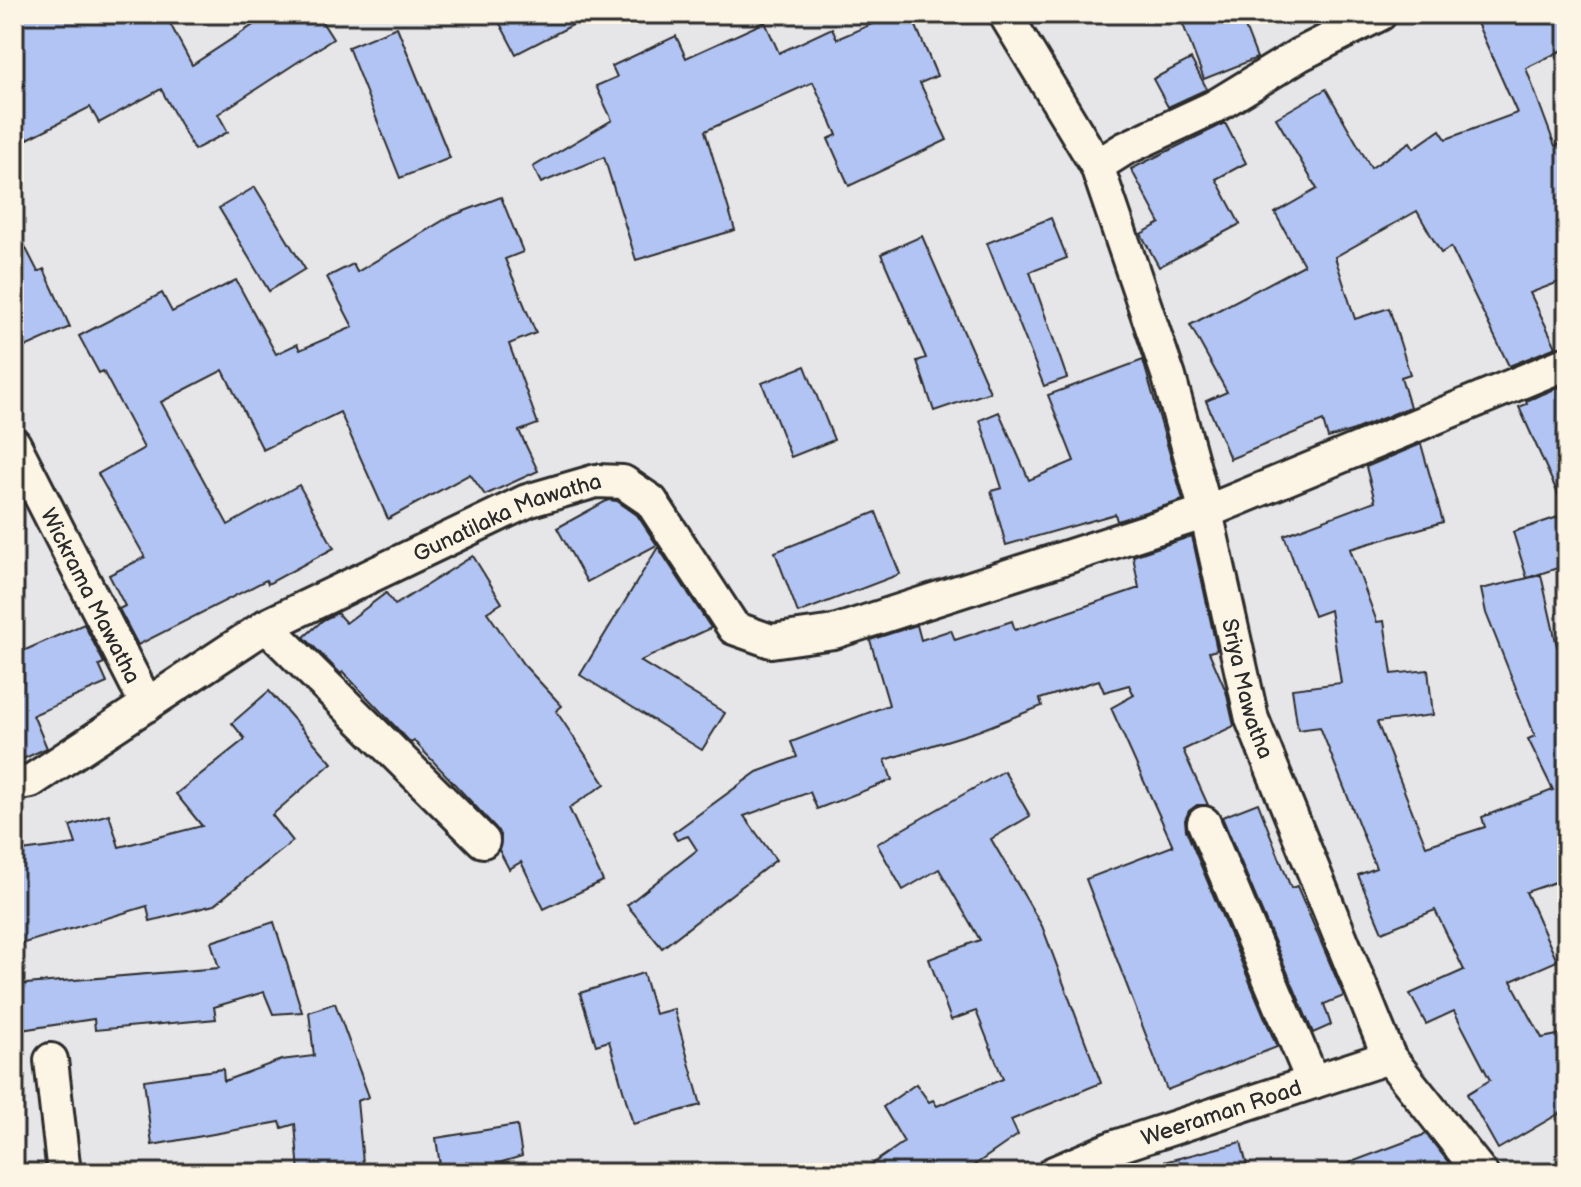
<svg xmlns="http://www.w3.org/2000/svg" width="1581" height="1187" viewBox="0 0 1581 1187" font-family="'Balsamiq Sans',sans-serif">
<rect width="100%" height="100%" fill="#e6e6e9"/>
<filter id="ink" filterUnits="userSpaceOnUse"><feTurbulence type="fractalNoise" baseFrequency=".0125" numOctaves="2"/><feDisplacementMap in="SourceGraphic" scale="16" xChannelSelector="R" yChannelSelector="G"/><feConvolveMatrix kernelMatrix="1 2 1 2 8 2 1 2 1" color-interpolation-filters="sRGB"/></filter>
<g filter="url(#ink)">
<!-- building -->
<g fill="#b1c4f3" stroke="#2b2b2b" stroke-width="2">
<path d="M14 14H165L192 65 270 14H317L333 39 218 114 228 132 194 150 161 89 99 123 90 107 14 146Z"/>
<path d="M495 14H594L516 54Z"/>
<path d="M895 14H911L937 76 920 83 947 140 849 186 828 139 837 135 813 82 705 131 735 230 636 260 604 157 541 183 533 167 612 120 596 86 617 77 612 66 676 36 686 58 765 22 779 53 832 28 837 39Z"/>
<path d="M1179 14H1240L1257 58 1204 79Z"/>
<path d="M1473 14H1567V48L1526 68 1555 146 1567 141V279L1530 293 1556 347 1509 366 1451 247 1441 253 1417 211 1335 257 1355 319 1389 308 1410 374 1401 377 1410 407 1354 430 1328 438 1323 421 1230 459 1206 401 1227 392 1190 325 1304 265 1275 213 1317 189 1276 118 1326 89 1371 168 1410 142 1414 148 1440 130 1446 139 1517 113Z"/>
<path d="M397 27 450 158 400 178 348 47Z"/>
<path d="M1191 59 1207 89 1168 107 1153 79Z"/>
<path d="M1225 123 1246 163 1216 179 1240 224 1159 267 1141 234 1160 223 1131 169Z"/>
<path d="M255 187 305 269 269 291 219 208Z"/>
<path d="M501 197 523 252 505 259 536 333 509 344 538 424 519 431 538 471 485 495 470 474 388 519 340 412 263 450 223 370 161 402 228 525 299 485 334 548 268 584 266 580 138 645 119 609 125 606 109 575 145 557 98 474 144 448 103 371 99 373 79 336 162 293 172 312 236 280 276 354 297 344 300 350 353 327 327 277 353 264 357 272 449 217Z"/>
<path d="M1051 218 1067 258 1030 272 1067 378 1044 386 987 243Z"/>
<path d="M14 225 38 272 44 269 70 327 14 352Z"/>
<path d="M922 236 990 392 934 411 917 361 926 358 881 254Z"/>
<path d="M1143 360 1183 500 1117 521 1115 514 1006 545 991 491 1002 488 980 420 999 412 1029 480 1074 461 1048 395Z"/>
<path d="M805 366 834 440 791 457 762 383Z"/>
<path d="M1567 384V514L1519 407 1527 404 1526 401Z"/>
<path d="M1421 444 1443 522 1350 549 1377 622 1384 621 1392 674 1428 670 1433 715 1377 722 1426 846 1485 827 1482 817 1553 790 1528 739 1535 736 1486 613 1481 589 1541 575 1557 646 1567 644V878L1526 892 1557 961 1511 981 1542 1038 1567 1033V1109L1498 1149 1467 1094 1490 1080 1454 1011 1426 1024 1410 994 1464 970 1435 910 1382 932 1358 875 1376 868 1320 727 1298 730 1292 689 1341 683 1330 610 1314 616 1284 535 1375 501 1366 467Z"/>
<path d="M608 500 617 501 637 515 657 545 587 582 557 528Z"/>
<path d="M876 512 900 574 798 613 775 552Z"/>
<path d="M1567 514V565L1527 578 1513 532Z"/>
<path d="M1192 536 1217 650 1209 652 1226 691 1234 726 1183 750 1208 805H1197L1189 811 1185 820 1186 830 1277 1047 1167 1090 1086 879 1173 846 1111 708 1134 695 1129 685 1104 692 1099 680 1040 699 1042 706 978 731 885 760 892 780 817 809 810 792 744 816 776 860 662 948 627 905 697 850 688 836 677 840 673 833 757 772 797 757 791 742 889 705 870 640 917 625 921 640 951 630 955 640 1012 621 1015 630 1139 588 1133 556Z"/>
<path d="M658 547 711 628 640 661 725 713 702 750 580 675Z"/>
<path d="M473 556 502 603 487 612 523 664 562 706 556 711 605 784 569 808 603 881 544 909 521 862 509 869 499 850 501 837 496 828 414 741 411 743 343 672 341 674 304 637 323 620 337 613 346 623 386 593 395 605Z"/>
<path d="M84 624 104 663 99 665 107 683 33 715 47 748 14 763V655Z"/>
<path d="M269 691 332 763 272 815 293 841 214 905 150 921 147 906 14 946V852L76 844 70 826 109 814 119 847 202 826 176 794 245 739 232 723Z"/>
<path d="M1004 771 1030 816 991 839 1042 926 1101 1083 1011 1120 1018 1135 963 1173H859L904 1142 883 1107 916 1084 929 1102 933 1100 937 1106 1003 1079 976 1011 951 1020 929 959 980 940 939 869 903 890 877 844Z"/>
<path d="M1258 803 1291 888 1297 886 1344 996 1324 1004 1331 1025 1313 1033 1222 817Z"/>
<path d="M274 922 302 1012 273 1014 264 992 214 1007 216 1019 95 1030 94 1019 14 1031V985L219 968 211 942Z"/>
<path d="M643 973 655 1014 674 1009 701 1105 633 1124 609 1041 596 1045 580 993Z"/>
<path d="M335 1003 369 1097 357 1101 364 1173H299L295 1124 282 1128 280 1122 152 1145 144 1080 223 1069 224 1081 281 1060 314 1056 309 1012Z"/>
<path d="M517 1125 522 1156 486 1167 487 1173H441L436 1138Z"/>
<path d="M1426 1134 1449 1163 1453 1173H1331L1330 1170Z"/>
<path d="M1241 1142 1249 1173H1162L1160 1163Z"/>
</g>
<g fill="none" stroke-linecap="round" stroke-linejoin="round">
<defs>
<g id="street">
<path id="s1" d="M1005 14 1097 166 1169 377 1206 512 1252 719 1389 1057 1481 1173"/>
<path d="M1097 166 1124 149 1214 107 1299 55 1380 14"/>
<path id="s2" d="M14 444 147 705"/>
<path d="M266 626 483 841"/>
<path id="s3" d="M14 784 31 781 266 626 527 501 596 481 623 482 651 501 734 628 771 641 834 632 1206 512 1567 363"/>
<path d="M1204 823 1313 1082"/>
<path d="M51 1060 64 1173"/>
<path id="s4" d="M1054 1173 1115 1147 1389 1057"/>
</g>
</defs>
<!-- street casing -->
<use href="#street" stroke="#2b2b2b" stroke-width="38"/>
<!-- street -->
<use href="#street" stroke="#fcf5e5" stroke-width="32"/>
</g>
</g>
<g text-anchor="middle" stroke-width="6" stroke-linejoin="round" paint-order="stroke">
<!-- street labels -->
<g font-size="22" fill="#2b2b2b" stroke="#fcf5e5">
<text dy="8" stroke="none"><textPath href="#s3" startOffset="564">Gunatilaka Mawatha</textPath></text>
<text dy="8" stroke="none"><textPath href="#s2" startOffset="170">Wickrama Mawatha</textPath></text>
<text dy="8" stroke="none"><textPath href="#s1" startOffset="722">Sriya Mawatha</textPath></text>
<text dy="8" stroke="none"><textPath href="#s4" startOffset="178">Weeraman Road</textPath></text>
</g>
</g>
<!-- margin -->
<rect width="1581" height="1187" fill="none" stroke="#fcf5e5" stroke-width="48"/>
<rect x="24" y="24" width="1533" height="1139" fill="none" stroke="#2b2b2b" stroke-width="3" filter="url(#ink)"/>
</svg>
